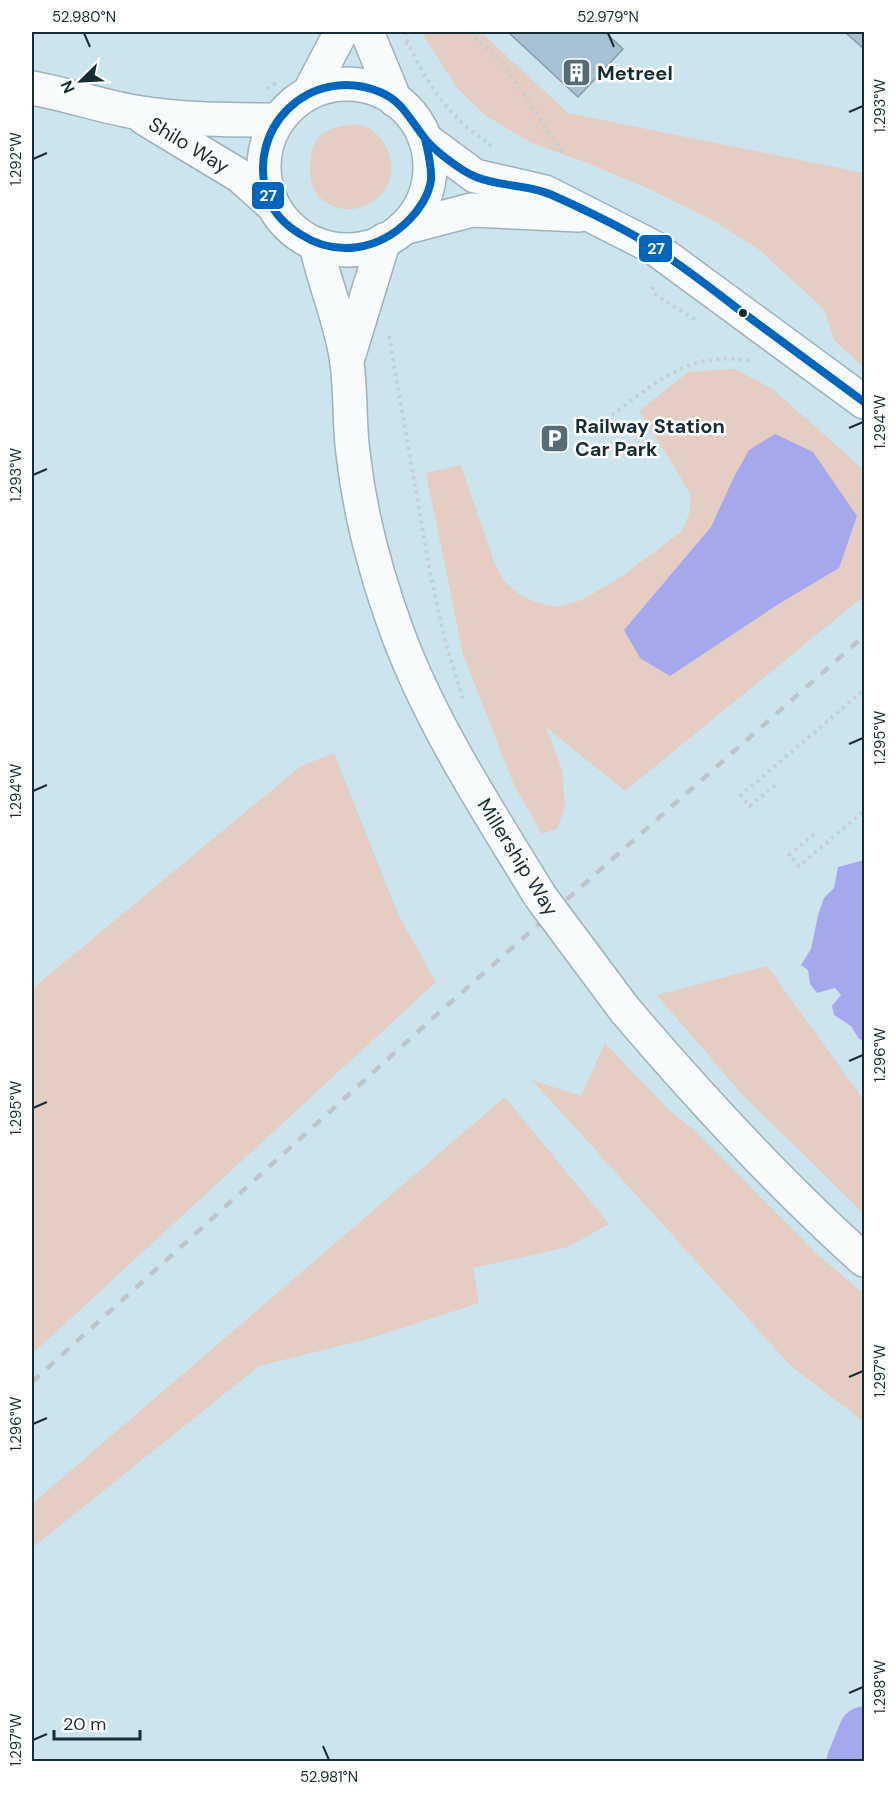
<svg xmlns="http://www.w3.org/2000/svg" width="896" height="1793" viewBox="0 0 896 1793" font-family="'DM Sans',sans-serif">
<rect width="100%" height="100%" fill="#cce4ee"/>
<!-- green -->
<g fill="#e4cdc3">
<path d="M421 32H481L568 113 864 173V368L834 340 824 309 757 248 712 220 649 189 585 162 532 143 485 115 458 89Z"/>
<path d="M347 125C351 125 356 124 360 125 386 131 400 167 386 188 371 212 336 218 317 194 307 182 308 151 318 138 324 130 337 127 347 125Z"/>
<path d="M735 369 774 390 864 470V596L625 791 546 727 562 770 565 805 558 828 542 834 514 785 463 654 426 473 461 465 494 562 504 581 519 594 535 602 558 607 584 599 622 576 682 531 689 514 691 496 674 466 639 411 688 372Z"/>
<path d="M334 753 398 914 436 982 32 1354V989L301 766Z"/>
<path d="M767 966 864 1100V1214L740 1092 657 995Z"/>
<path d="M605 1043 668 1109 694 1130 819 1256 864 1294V1422L791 1366 532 1080 581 1096Z"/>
<path d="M505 1097 609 1224 568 1247 473 1268 479 1303 371 1338 259 1366 32 1548V1504Z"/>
</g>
<!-- water -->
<g fill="#a6a8ed">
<path d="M775 434 813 452 857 516 839 568 777 605 670 676 640 658 624 630 711 527 733 479 749 450Z"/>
<path d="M864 860V1041L859 1039 851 1026 834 1015 832 1006 841 995 835 988 817 993 810 984 808 970 801 965 811 949 818 915 824 898 834 888 838 867Z"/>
</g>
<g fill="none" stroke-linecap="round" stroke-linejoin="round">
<!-- river -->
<path stroke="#a6a8ed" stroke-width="51" d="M852 1762 864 1732"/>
</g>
<!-- building -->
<g fill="#a7c2d5" stroke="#889aa5" stroke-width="1.5">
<path d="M508 32H605L623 49 578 97Z"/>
<path d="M845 32H864V49Z"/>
</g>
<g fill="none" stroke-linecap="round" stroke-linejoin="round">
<defs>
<g id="secondary">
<path d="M367 32 395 100"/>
<path d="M309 93 341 32"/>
<path d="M425 139 475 176 545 192 653 247 864 402"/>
<path d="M403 228 472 210 579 215"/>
</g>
<g id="primary">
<circle cx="347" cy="167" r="83"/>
<path d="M32 88C66 94 100 106 135 112 181 120 230 120 277 120"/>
<path d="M144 118 240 176 269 202"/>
<path d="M316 244C324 284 342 322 347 363 351 392 349 423 353 453 360 516 377 578 399 637 434 729 489 812 540 896"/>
<path d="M347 361 384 240"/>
<path d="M625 1010C700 1098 778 1183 864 1260"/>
</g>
</defs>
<!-- secondary casing -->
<use href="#secondary" stroke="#9db2bb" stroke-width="36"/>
<!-- primary casing -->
<use href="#primary" stroke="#9db2bb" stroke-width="36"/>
<!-- path -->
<g stroke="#c8cfd2" stroke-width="4" stroke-dasharray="3 4.5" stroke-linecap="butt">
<path d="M405 32 408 42"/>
<path d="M469 32 502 62 565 156"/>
<path d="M405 43H408C421 71 438 100 460 121 469 130 480 137 490 144L489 147"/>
<path d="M267 89 280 80"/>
<path d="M653 287V293L697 321"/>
<path d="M389 336 430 572 445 641 463 699"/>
<path d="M612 415C644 391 678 361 720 359 731 358 742 360 753 361"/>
<path d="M775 785 750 806 741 795 864 690"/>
<path d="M814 834 789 855 799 866 864 811"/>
</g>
<!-- secondary -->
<use href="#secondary" stroke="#f7fbfc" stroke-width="33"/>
<!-- primary -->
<use href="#primary" stroke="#f7fbfc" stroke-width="33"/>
<!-- rail -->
<path stroke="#bec5c9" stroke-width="4.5" stroke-dasharray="10 10" stroke-linecap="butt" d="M32 1382 433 1018 864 636"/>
<defs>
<path id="primary-bridge" d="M540 896 625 1010"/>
</defs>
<!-- primary-bridge casing -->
<use href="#primary-bridge" stroke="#9db2bb" stroke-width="36" stroke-linecap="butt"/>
<!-- primary-bridge -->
<use href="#primary-bridge" stroke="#f7fbfc" stroke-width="33"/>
<defs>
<path id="bus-1" d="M425 139C428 152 432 166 431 180 429 195 419 210 409 220 379 250 337 258 300 234 287 226 275 215 269 200 242 129 311 63 380 92 402 101 409 118 423 136 432 149 461 171 476 177 500 187 528 184 552 195 583 209 616 224 645 242 678 262 708 286 738 309 780 340 822 371 864 402"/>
</defs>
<!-- bus-1 casing -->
<use href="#bus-1" stroke="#fff" stroke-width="12"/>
<!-- bus-1 -->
<use href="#bus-1" stroke="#0065bd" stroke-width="8"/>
</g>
<!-- ticks -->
<path fill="none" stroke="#172d36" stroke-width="2" d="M84 33 90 47M608 33 614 47M849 112 863 106M33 159 47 153M849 428 863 422M33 475 47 469M849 744 863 738M33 791 47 785M849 1061 863 1055M33 1108 47 1102M849 1377 863 1371M33 1424 47 1418M849 1693 863 1687M33 1740 47 1734M323 1746 329 1760"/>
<!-- icons -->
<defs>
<symbol id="building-square" viewBox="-11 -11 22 22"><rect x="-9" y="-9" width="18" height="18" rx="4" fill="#566d76" stroke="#fff"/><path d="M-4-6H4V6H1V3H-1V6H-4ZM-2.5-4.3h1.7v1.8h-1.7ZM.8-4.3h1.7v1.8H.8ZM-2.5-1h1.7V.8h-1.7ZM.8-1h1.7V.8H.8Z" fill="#fff"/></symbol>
<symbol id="parking-square" viewBox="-11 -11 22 22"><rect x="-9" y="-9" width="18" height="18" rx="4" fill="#566d76" stroke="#fff"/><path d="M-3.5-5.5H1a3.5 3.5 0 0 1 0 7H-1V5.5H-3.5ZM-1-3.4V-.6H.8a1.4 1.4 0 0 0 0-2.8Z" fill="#fff"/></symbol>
</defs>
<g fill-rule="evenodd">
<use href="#building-square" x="560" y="56" width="33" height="33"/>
<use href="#parking-square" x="538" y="422" width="33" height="33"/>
</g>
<!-- markers -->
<circle fill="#172d36" stroke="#fff" stroke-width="2" cx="743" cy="313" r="5"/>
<g text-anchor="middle" stroke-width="5" stroke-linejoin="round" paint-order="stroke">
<!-- poi labels -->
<g font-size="20" font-weight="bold" fill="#172d36" stroke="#fff" text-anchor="start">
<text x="597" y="80">Metreel</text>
<text x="575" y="433">Railway Station<tspan x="575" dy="23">Car Park</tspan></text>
</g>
<!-- street labels -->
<g font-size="20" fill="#172d36" stroke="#fff">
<text transform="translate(189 145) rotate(31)" y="7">Shilo Way</text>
<text transform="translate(518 857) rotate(58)" y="7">Millership Way</text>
</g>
</g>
<g stroke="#fff" stroke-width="2">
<rect x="251" y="181" width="34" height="29" rx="6" fill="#0065bd"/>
<rect x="638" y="234" width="35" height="29" rx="6" fill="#0065bd"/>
</g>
<g font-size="16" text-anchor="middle" font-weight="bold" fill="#fff">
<text x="268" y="201">27</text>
<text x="656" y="254">27</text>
</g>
<!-- border -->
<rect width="896" height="1793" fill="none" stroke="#ffffff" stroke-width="66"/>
<!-- north arrow -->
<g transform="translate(81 81) rotate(246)" stroke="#ffffff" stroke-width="4.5" paint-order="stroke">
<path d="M0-4.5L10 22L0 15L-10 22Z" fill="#172d36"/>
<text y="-9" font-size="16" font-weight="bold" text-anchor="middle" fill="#172d36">N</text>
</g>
<!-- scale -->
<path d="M54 1730v9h86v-9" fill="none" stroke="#172d36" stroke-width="3"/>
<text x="63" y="1730" font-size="18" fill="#172d36" stroke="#ffffff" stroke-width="4.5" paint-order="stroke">20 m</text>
<rect x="33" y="33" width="830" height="1727" fill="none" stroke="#172d36" stroke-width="2"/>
<g font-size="15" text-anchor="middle" fill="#172d36">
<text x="84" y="22">52.980°N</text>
<text x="608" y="22">52.979°N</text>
<text transform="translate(880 106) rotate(-90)" y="5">1.293°W</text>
<text transform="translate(16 159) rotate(-90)" y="5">1.292°W</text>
<text transform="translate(880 422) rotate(-90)" y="5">1.294°W</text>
<text transform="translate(16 475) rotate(-90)" y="5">1.293°W</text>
<text transform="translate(880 738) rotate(-90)" y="5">1.295°W</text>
<text transform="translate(16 791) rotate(-90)" y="5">1.294°W</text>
<text transform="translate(880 1055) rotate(-90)" y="5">1.296°W</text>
<text transform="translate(16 1108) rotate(-90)" y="5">1.295°W</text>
<text transform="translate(880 1371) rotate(-90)" y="5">1.297°W</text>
<text transform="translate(16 1424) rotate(-90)" y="5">1.296°W</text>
<text transform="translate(880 1687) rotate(-90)" y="5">1.298°W</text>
<text transform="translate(16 1740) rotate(-90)" y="5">1.297°W</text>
<text x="329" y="1782">52.981°N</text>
</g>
</svg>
